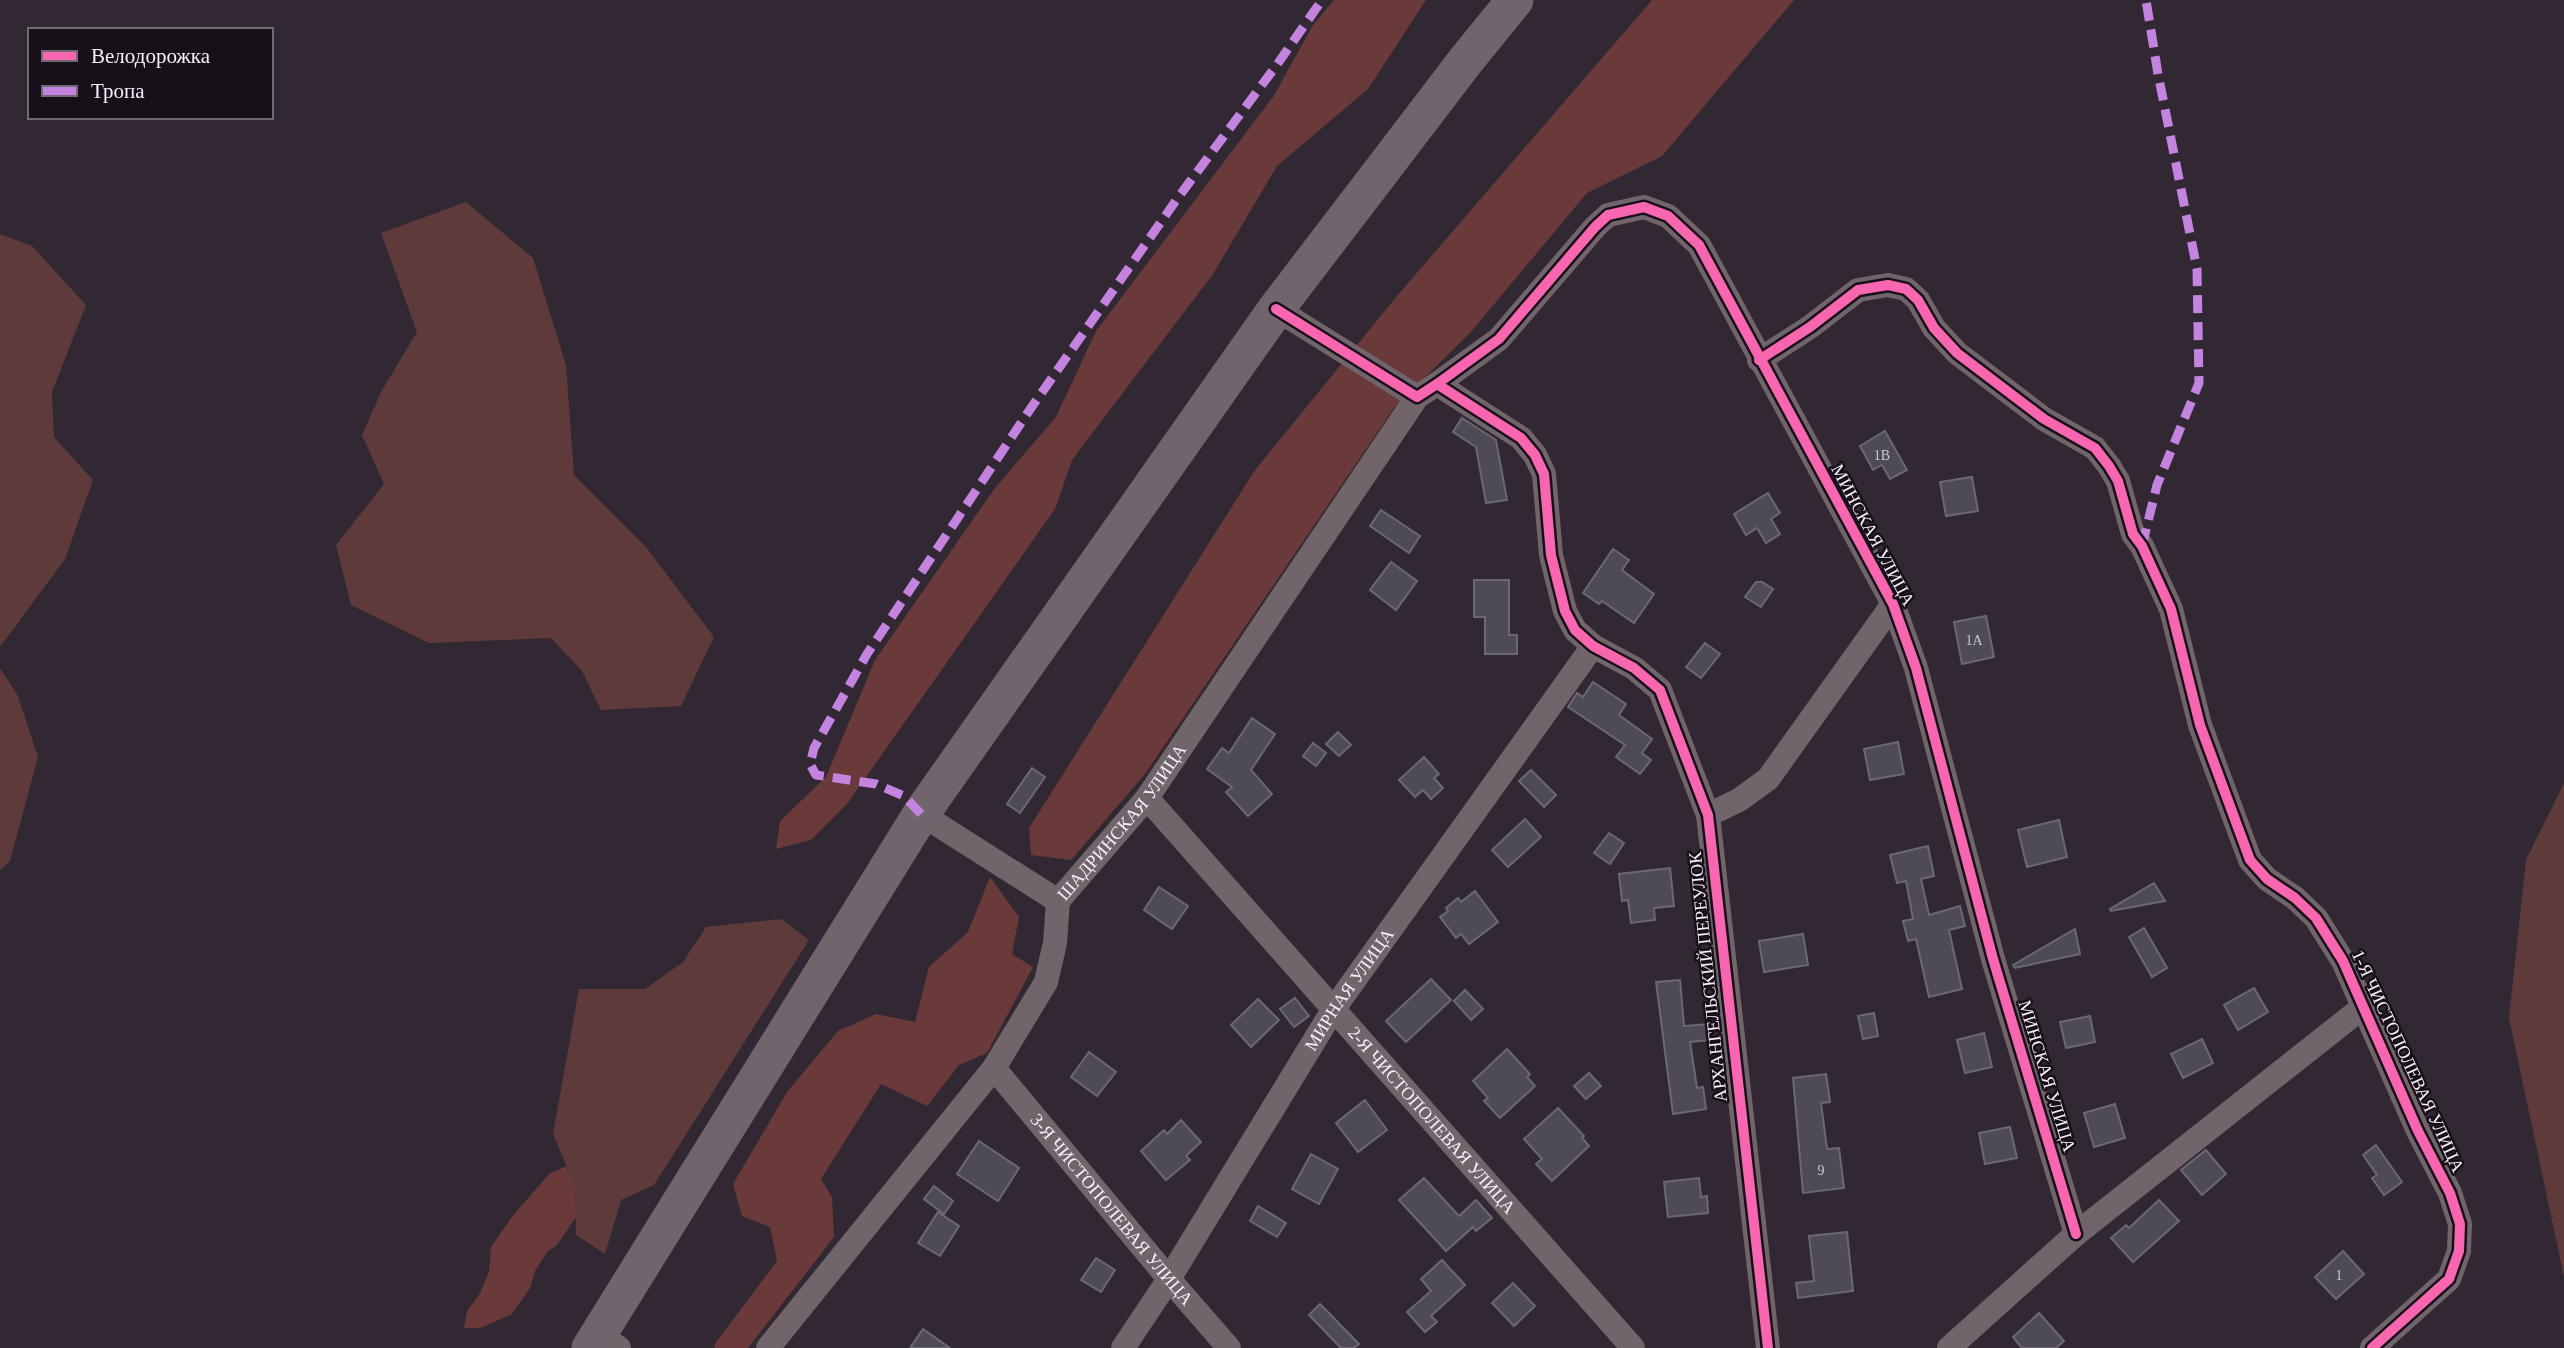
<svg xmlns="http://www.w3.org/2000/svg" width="2564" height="1348" viewBox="0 0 2564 1348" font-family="Georgia,serif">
<rect width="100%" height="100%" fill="#312833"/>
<!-- green -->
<g fill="#5e3b3a">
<path d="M466 202 533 258 566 365 574 475 646 547 714 637 681 706 601 710 582 671 551 638 429 643 351 605 336 545 384 484 362 435 381 392 417 332 381 233Z"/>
<path d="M0 234 32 246 86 305 52 392 54 437 93 480 65 559 0 647Z"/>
<path d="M0 668 18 696 38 757 10 861 0 870Z"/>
<path d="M2564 783V1277L2509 1018 2526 860Z"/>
<path d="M781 919 809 940 654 1185 621 1200 605 1254 576 1235 575 1186 553 1134 579 989H645L683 962 706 927Z"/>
</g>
<!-- forest -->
<g fill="#693a39">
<path d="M1334 0H1426L1368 89 1277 166 1213 274 1072 460 1055 509 847 804 811 840 776 849 780 821 826 777 875 660 995 488 1056 417 1096 331 1273 97 1313 25Z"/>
<path d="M1652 0H1794L1662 156 1587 193 1470 333 1394 408 1145 774 1071 860 1031 855 1029 828 1255 470 1397 296Z"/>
<path d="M990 877 1019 917 1012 954 1033 967 987 1053 959 1065 927 1106 881 1084 821 1179 832 1197 834 1237 748 1348H715L714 1345 777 1261 770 1227 742 1216 733 1184 787 1092 838 1031 876 1014 915 1022 929 967 968 932Z"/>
<path d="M566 1166 575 1186 576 1217 557 1245 548 1251 535 1271 530 1288 512 1314 480 1328H464L467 1311 479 1295 489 1272 491 1247 511 1218 549 1174Z"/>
</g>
<!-- building -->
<g fill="#4f4a58" stroke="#6c6872" stroke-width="2">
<path d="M1462 418 1496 440 1507 500 1486 503 1476 447 1453 432Z"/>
<path d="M1885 431 1907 470 1890 479 1882 465 1873 470 1860 446Z"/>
<path d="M1972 477 1978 511 1946 516 1940 482Z"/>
<path d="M1768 493 1780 513 1771 519 1780 534 1766 543 1757 528 1746 535 1734 514Z"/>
<path d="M1381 510 1420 536 1409 553 1370 526Z"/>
<path d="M1613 549 1629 560 1622 570 1654 594 1634 623 1602 601 1599 604 1583 593Z"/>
<path d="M1391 562 1417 581 1396 610 1370 590Z"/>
<path d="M1474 580H1509V635H1517V654H1485V617H1474Z"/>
<path d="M1756 582H1762L1773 589 1761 607 1745 597Z"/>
<path d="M1986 616 1994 657 1962 664 1954 622Z"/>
<path d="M1705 643 1720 654 1701 678 1686 667Z"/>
<path d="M1593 682 1626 704 1619 715 1652 739 1642 753 1651 760 1640 774 1616 757 1625 745 1568 707 1577 693 1583 697Z"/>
<path d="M1252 718 1275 734 1251 770 1272 794 1248 816 1226 792 1232 787 1207 769 1222 748 1229 753Z"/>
<path d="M1338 732 1351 745 1339 756 1326 744Z"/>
<path d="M1898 742 1904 774 1870 780 1864 749Z"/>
<path d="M1313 743 1326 753 1316 766 1303 756Z"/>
<path d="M1424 757 1439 774 1434 778 1443 788 1431 799 1423 790 1415 797 1399 780Z"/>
<path d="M1032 768 1045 777 1020 813 1007 804Z"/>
<path d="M1531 770 1556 795 1544 807 1519 781Z"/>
<path d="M1525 819 1541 837 1508 867 1492 850Z"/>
<path d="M2059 820 2067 857 2027 867 2018 830Z"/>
<path d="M1609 833 1624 843 1610 864 1594 853Z"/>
<path d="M1928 846 1934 876 1921 879 1929 915 1960 906 1965 926 1949 930 1962 989 1929 997 1916 939 1908 941 1903 921 1913 919 1906 881 1897 883 1890 855Z"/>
<path d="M1670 868 1674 906 1654 908 1655 920 1631 923 1628 900 1622 901 1619 874Z"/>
<path d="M2154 883 2165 901 2111 911 2110 909Z"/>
<path d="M1159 887 1188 906 1172 929 1144 910Z"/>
<path d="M1475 891 1498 922 1469 944 1461 934 1456 938 1440 917 1448 911 1446 908 1458 898 1461 902Z"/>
<path d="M2144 928 2167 968 2152 977 2129 937Z"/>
<path d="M2075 929 2080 954 2015 968 2013 965Z"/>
<path d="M1803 934 1808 965 1764 972 1759 941Z"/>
<path d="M1431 979 1451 1000 1406 1042 1386 1021Z"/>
<path d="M1680 980 1684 1026 1709 1024 1710 1040 1690 1042 1697 1088 1703 1087 1706 1109 1673 1114 1656 982Z"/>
<path d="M2254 988 2268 1012 2238 1030 2224 1005Z"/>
<path d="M1465 990 1483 1009 1471 1020 1454 1001Z"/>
<path d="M1295 998 1309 1016 1294 1027 1280 1009Z"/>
<path d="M1258 999 1279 1020 1251 1047 1231 1025Z"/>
<path d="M1874 1013 1878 1036 1863 1039 1858 1016Z"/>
<path d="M2090 1016 2095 1042 2066 1048 2060 1022Z"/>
<path d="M1984 1033 1992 1067 1965 1073 1957 1040Z"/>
<path d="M2202 1039 2213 1063 2183 1078 2171 1054Z"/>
<path d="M1507 1049 1530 1074 1527 1077 1535 1086 1500 1118 1484 1101 1488 1098 1473 1081Z"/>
<path d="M1089 1052 1116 1072 1097 1096 1071 1077Z"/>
<path d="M1589 1073 1601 1086 1586 1099 1574 1086Z"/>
<path d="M1826 1074 1830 1102 1821 1103 1827 1149 1839 1148 1844 1188 1803 1193 1793 1078Z"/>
<path d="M1365 1100 1387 1130 1358 1152 1336 1123Z"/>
<path d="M2115 1104 2125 1138 2094 1147 2084 1113Z"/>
<path d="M1558 1108 1584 1136 1582 1138 1589 1146 1552 1181 1536 1164 1542 1159 1524 1139Z"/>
<path d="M1181 1120 1201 1142 1186 1156 1190 1160 1166 1180 1141 1151 1164 1130 1167 1134Z"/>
<path d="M2010 1127 2017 1158 1985 1164 1979 1133Z"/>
<path d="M979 1141 1019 1168 998 1201 957 1174Z"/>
<path d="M2376 1145 2402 1182 2384 1195 2372 1178 2377 1175 2363 1155Z"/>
<path d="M2206 1150 2226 1174 2202 1195 2181 1170Z"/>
<path d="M1311 1154 1338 1169 1319 1204 1292 1189Z"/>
<path d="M1424 1178 1459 1216 1476 1200 1492 1218 1476 1231 1473 1227 1446 1251 1399 1200Z"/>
<path d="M1699 1178 1701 1197 1707 1196 1708 1213 1668 1217 1664 1182Z"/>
<path d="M934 1186 953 1201 944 1214 924 1199Z"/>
<path d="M2159 1200 2179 1221 2133 1262 2111 1238 2126 1225 2129 1228Z"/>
<path d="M1258 1206 1286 1223 1277 1237 1250 1221Z"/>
<path d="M938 1212 959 1226 940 1256 918 1243Z"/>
<path d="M1847 1232 1853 1291 1798 1298 1796 1283 1814 1281 1809 1236Z"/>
<path d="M2343 1251 2364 1274 2336 1299 2315 1277Z"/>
<path d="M1096 1258 1115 1270 1101 1292 1081 1280Z"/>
<path d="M1442 1260 1465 1285 1431 1316 1437 1322 1425 1332 1407 1312 1431 1291 1421 1279Z"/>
<path d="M1513 1283 1535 1306 1514 1326 1492 1303Z"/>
<path d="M1320 1304 1359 1344 1354 1348H1341L1309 1315Z"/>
<path d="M2039 1313 2064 1341 2056 1348H2022L2013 1337Z"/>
<path d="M923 1329 950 1348H910Z"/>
</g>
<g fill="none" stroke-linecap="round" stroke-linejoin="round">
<!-- minor -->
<g stroke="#71646a" stroke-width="24">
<path d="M1276 309 1417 397 1437 384 1521 438 1535 455 1544 474 1551 555 1565 611 1575 630 1593 646 1634 668 1660 690 1708 815 1768 1348"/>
<path d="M1759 360 1810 327 1858 290 1888 285 1906 289 1918 300 1934 328 1957 353 2044 419 2095 448 2109 466 2118 481 2133 534 2142 546 2171 609 2200 725 2250 860 2267 879 2295 898 2316 918 2343 961 2418 1131 2450 1193 2460 1224 2459 1251 2449 1279 2372 1348"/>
<path d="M1437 384 1499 339 1595 227 1608 215 1644 207 1668 216 1699 245 1893 604 1916 668 1993 959 2076 1234"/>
<path id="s1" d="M1147 798 1633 1348"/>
<path d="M921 814 1058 901"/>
<path d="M1708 815 1739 800 1768 779 1893 604"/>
<path id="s2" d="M994 1068 1169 1279 1229 1348"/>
<path d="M599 1333 619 1348"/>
<path id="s3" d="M768 1348 994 1068 1046 982 1055 943 1058 901 1147 798 1417 397"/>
<path id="s4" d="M1123 1348 1169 1279 1333 1010 1593 646"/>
<path d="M1949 1348 2076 1234 2363 1007"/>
</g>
<!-- primary -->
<path stroke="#72646d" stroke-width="37" d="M590 1348 921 814 1276 309 1467 59 1515 0"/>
<!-- quiet -->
<g stroke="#c483df" stroke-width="9" stroke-dasharray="18 9" stroke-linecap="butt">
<path d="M2142 546 2157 485 2199 383 2197 269 2158 74 2146 0"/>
<path d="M921 814 904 796 876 784 816 775 810 764 814 748 867 654 1031 408 1177 199 1276 66 1322 0"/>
</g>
<defs>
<g id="cycleway">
<path d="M1276 309 1417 397 1437 384 1521 438 1535 455 1544 474 1551 555 1565 611 1575 630 1593 646 1634 668 1660 690 1708 815 1768 1348"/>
<path d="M1759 360 1810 327 1858 290 1888 285 1906 289 1918 300 1934 328 1957 353 2044 419 2095 448 2109 466 2118 481 2133 534 2142 546 2171 609 2200 725 2250 860 2267 879 2295 898 2316 918 2343 961 2418 1131 2450 1193 2460 1224 2459 1251 2449 1279 2372 1348"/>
<path d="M1437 384 1499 339 1595 227 1608 215 1644 207 1668 216 1699 245 1893 604 1916 668 1993 959 2076 1234"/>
</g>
</defs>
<!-- cycleway casing -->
<use href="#cycleway" stroke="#171019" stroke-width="15"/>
<!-- cycleway -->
<use href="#cycleway" stroke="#f766af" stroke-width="10"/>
</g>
<g text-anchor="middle" stroke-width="5" stroke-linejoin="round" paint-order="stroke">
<!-- number labels -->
<g font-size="14" fill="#cec5d3">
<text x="1882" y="460">1В</text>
<text x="1974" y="645">1А</text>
<text x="1821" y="1175">9</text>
<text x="2339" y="1280">1</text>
</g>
<!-- street labels -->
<g font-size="18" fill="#f9eefc" stroke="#171019">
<text transform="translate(1873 535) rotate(62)" y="6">МИНСКАЯ УЛИЦА</text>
<text dy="6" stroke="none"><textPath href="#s3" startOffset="644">ШАДРИНСКАЯ УЛИЦА</textPath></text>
<text transform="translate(1708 977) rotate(-96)" y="6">АРХАНГЕЛЬСКИЙ ПЕРЕУЛОК</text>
<text dy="6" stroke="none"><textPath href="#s4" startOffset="424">МИРНАЯ УЛИЦА</textPath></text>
<text transform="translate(2408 1061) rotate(65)" y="6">1-Я ЧИСТОПОЛЕВАЯ УЛИЦА</text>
<text transform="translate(2047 1076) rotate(73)" y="6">МИНСКАЯ УЛИЦА</text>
<text dy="6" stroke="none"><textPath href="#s1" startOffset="430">2-Я ЧИСТОПОЛЕВАЯ УЛИЦА</textPath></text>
<text dy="6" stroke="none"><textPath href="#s2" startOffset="184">3-Я ЧИСТОПОЛЕВАЯ УЛИЦА</textPath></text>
</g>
</g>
<!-- legend -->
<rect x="28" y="28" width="245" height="91" fill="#171019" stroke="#716974" stroke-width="2"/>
<rect x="42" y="51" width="35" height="10" fill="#f766af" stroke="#716974" stroke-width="2"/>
<text x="91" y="63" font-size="21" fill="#f9eefc">Велодорожка</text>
<rect x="42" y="86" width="35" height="10" fill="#c483df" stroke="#716974" stroke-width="2"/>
<text x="91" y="98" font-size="21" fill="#f9eefc">Тропа</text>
</svg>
